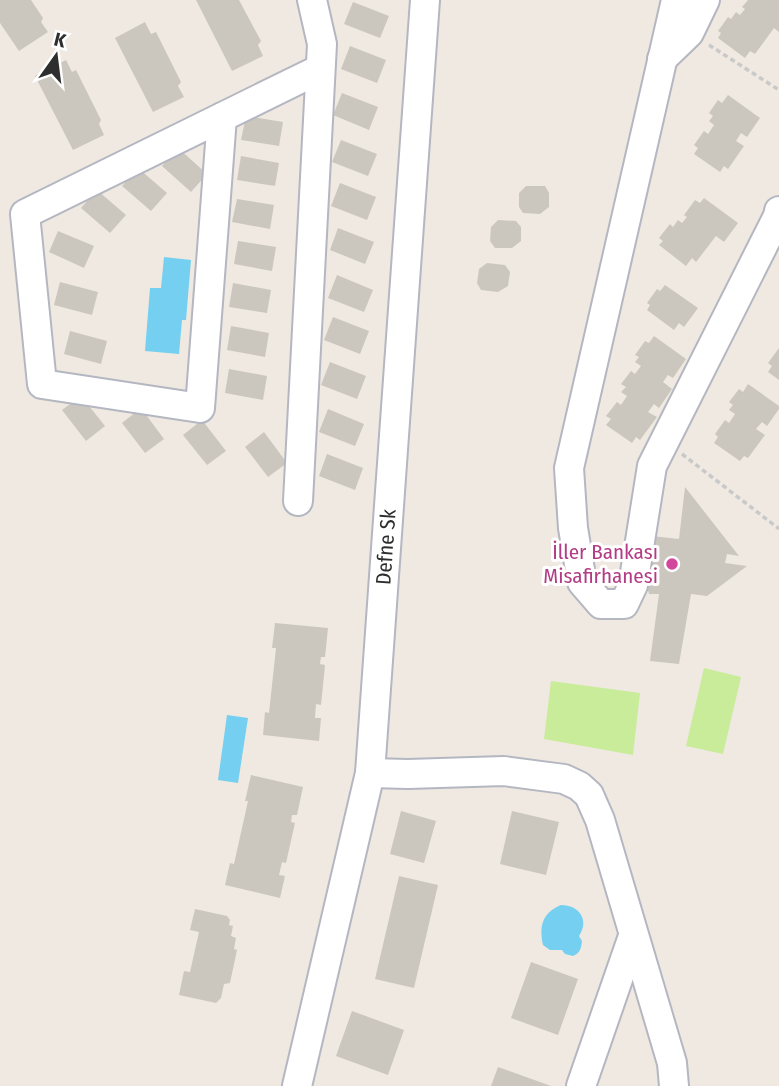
<svg xmlns="http://www.w3.org/2000/svg" width="779" height="1086" viewBox="0 0 779 1086" font-family="'Fira Sans Condensed',sans-serif">
<rect width="100%" height="100%" fill="#efe9e1"/>
<!-- pitch -->
<g fill="#c9ec9a">
<path d="M704 668 741 677 723 754 686 746Z"/>
<path d="M551 681 640 693 633 755 544 739Z"/>
</g>
<!-- water -->
<g fill="#75cff0">
<path d="M164 257 191 260 186 320H182L179 354 145 351 150 288H161Z"/>
<path d="M227 715 248 718 238 783 218 780Z"/>
<path d="M561 905C579 905 590 920 579 936L582 941C581 949 580 953 573 956L565 954 562 950H550L543 945C539 926 542 913 561 905Z"/>
</g>
<!-- building -->
<g fill="#cbc7bf">
<path d="M0 0H31L43 18 41 22 48 32 19 51 0 23Z"/>
<path d="M196 0H239L261 41 258 45 263 56 232 71Z"/>
<path d="M748 0H779V32L774 28 755 54 750 51 745 58 718 38 721 33 718 31 728 17 731 19 736 12 740 15 745 9 742 7Z"/>
<path d="M353 2 389 16 380 38 344 24Z"/>
<path d="M145 22 151 34 156 32 181 82 178 86 184 97 153 112 115 38Z"/>
<path d="M350 46 386 60 377 83 341 69Z"/>
<path d="M66 60 72 72 76 70 101 120 99 124 104 135 73 150 35 76Z"/>
<path d="M342 93 378 107 369 130 333 115Z"/>
<path d="M728 95 760 118 747 137 741 133 736 141 744 146 728 169 724 166 720 172 694 154 698 148 694 145 704 131 708 134 714 125 709 121 713 116 709 113 718 100 722 103Z"/>
<path d="M246 116 283 122 279 146 241 140Z"/>
<path d="M341 140 377 154 368 176 332 162Z"/>
<path d="M178 148 207 174 191 192 162 166Z"/>
<path d="M241 156 279 163 275 186 237 180Z"/>
<path d="M138 168 167 193 151 211 122 186Z"/>
<path d="M340 183 376 197 367 220 331 206Z"/>
<path d="M526 186H545L549 193V207L540 214 523 213 519 207V193Z"/>
<path d="M97 190 126 215 110 233 81 208Z"/>
<path d="M704 198 738 223 724 242 716 236 696 262 692 258 686 266 659 245 663 241 659 238 670 224 673 227 678 220 682 223 687 217 684 215 695 200 700 203Z"/>
<path d="M237 199 274 205 270 229 232 222Z"/>
<path d="M498 220 516 221 521 227V241L512 248H495L490 241 491 227Z"/>
<path d="M338 228 374 242 365 264 330 250Z"/>
<path d="M58 231 94 246 84 268 49 252Z"/>
<path d="M238 241 276 247 272 271 234 264Z"/>
<path d="M487 263 505 265 510 272 508 286 498 292 481 290 477 283 479 269Z"/>
<path d="M337 275 373 290 364 312 328 298Z"/>
<path d="M60 282 98 292 92 315 54 305Z"/>
<path d="M233 283 271 290 267 313 229 307Z"/>
<path d="M665 285 698 308 684 327 679 323 674 330 647 310 650 305 647 303 657 289 660 291Z"/>
<path d="M333 317 369 331 360 354 324 340Z"/>
<path d="M231 326 269 333 265 357 227 350Z"/>
<path d="M70 331 107 341 101 364 64 354Z"/>
<path d="M654 336 686 359 673 378 668 375 663 382 672 389 659 408 654 404 648 412 657 417 640 440 636 437 632 443 606 425 611 419 606 416 617 402 621 405 627 396 621 392 626 387 621 384 631 371 635 374 641 366 635 362 639 357 635 355 645 341 649 343Z"/>
<path d="M779 348V380L768 372 772 366 768 363Z"/>
<path d="M330 362 366 376 357 399 321 385Z"/>
<path d="M229 369 267 376 263 400 225 393Z"/>
<path d="M748 384 779 406V409L767 426 762 422 756 429 765 435 748 458 744 456 740 461 714 443 718 437 715 434 725 420 729 423 735 414 729 410 733 405 729 402 739 389 743 392Z"/>
<path d="M81 396 105 426 86 441 62 410Z"/>
<path d="M141 408 164 439 145 453 122 423Z"/>
<path d="M328 409 364 424 355 446 319 432Z"/>
<path d="M202 420 226 451 207 465 183 435Z"/>
<path d="M264 432 287 463 268 477 245 447Z"/>
<path d="M327 454 363 468 355 490 319 476Z"/>
<path d="M685 487 739 556 727 554 725 563 747 566 707 596 691 594 679 664 650 661 659 594H649L645 579 651 536 679 539Z"/>
<path d="M275 623 328 628 325 657H321L320 664 325 665 321 705 316 704 315 718H321L319 741 263 735 265 712 269 713 276 648H272Z"/>
<path d="M251 775 303 787 297 815H292L291 822 295 823 286 863 282 862 279 875 285 876 280 898 225 885 230 863 234 864 248 801H245Z"/>
<path d="M401 811 436 821 424 863 390 854Z"/>
<path d="M512 811 559 822 546 875 500 864Z"/>
<path d="M399 876 438 885 414 988 375 979Z"/>
<path d="M195 909 227 916 230 920 229 925 233 926 231 936 236 938 234 949 237 950 230 983 224 984 221 998 216 1003 179 995 184 971 190 972 199 932 190 930Z"/>
<path d="M531 962 578 979 558 1035 511 1018Z"/>
<path d="M352 1011 404 1030 388 1075 336 1056Z"/>
<path d="M498 1067 551 1086H491Z"/>
</g>
<g fill="none" stroke-linecap="round" stroke-linejoin="round">
<defs>
<g id="minor">
<path d="M676 0 569 468 573 528 582 582 601 604H624L633 585 652 466 778 216 779 211"/>
<path d="M662 59 689 33 705 0"/>
<path d="M222 117 200 408 42 384 25 214 320 69"/>
<path d="M298 501 322 44 312 0"/>
<path d="M370 773 408 774 504 771 564 779 579 786 589 795 600 820 672 1063 674 1086"/>
<path d="M297 1086 370 773 425 0"/>
<path d="M581 1086 633 936"/>
</g>
</defs>
<!-- minor casing -->
<use href="#minor" stroke="#b4b7c1" stroke-width="32"/>
<!-- path -->
<g stroke="#c9c9c9" stroke-width="3.5" stroke-dasharray="5 3.5" stroke-linecap="butt">
<path d="M709 45 779 90"/>
<path d="M682 454 778 528 779 526"/>
</g>
<!-- minor -->
<use href="#minor" stroke="#fff" stroke-width="28"/>
</g>
<!-- markers -->
<circle fill="#d1479c" stroke="#fff" stroke-width="2.5" cx="672" cy="564" r="7"/>
<g text-anchor="middle" stroke-width="6" stroke-linejoin="round" paint-order="stroke">
<!-- street labels -->
<g font-size="21" fill="#2e2e2e" stroke="#fff">
<text transform="translate(386 547) rotate(-86)" y="7">Defne Sk</text>
</g>
<!-- hotel labels -->
<g font-size="21" fill="#b23c85" stroke="#fff" text-anchor="end">
<text x="658" y="559">İller Bankası<tspan x="658" dy="24">Misafirhanesi</tspan></text>
</g>
</g>
<!-- north arrow -->
<g transform="translate(56 56) rotate(14)" stroke="#ffffff" stroke-width="5" paint-order="stroke">
<path d="M0-5L12 26L0 18L-12 26Z" fill="#2e2e2e"/>
<text y="-10" font-size="19" font-weight="bold" text-anchor="middle" fill="#2e2e2e">K</text>
</g>
</svg>
